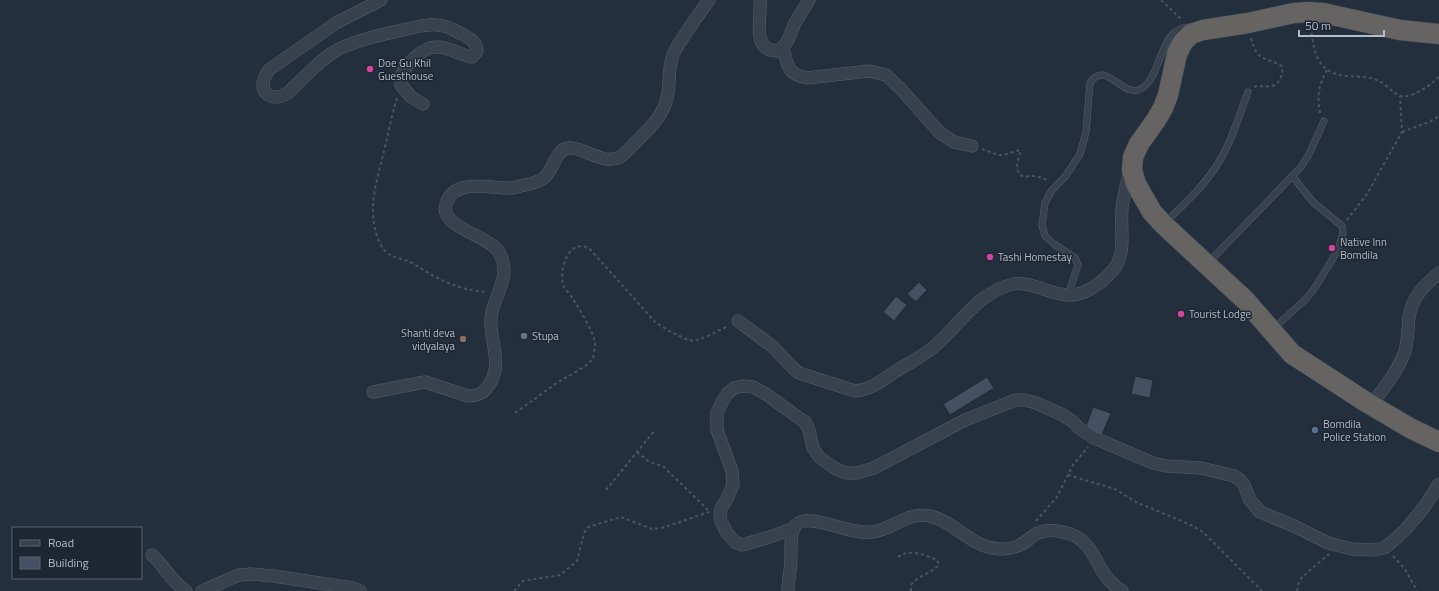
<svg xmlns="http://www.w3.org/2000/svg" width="1439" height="591" viewBox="0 0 1439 591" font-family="'Titillium Web',sans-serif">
<rect width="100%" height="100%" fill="#242f3e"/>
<!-- building -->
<g fill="#455162" stroke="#1f2835">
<path d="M919 282 927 290 916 302 907 294Z"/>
<path d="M896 296 907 305 894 321 883 312Z"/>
<path d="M1135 376 1153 380 1150 398 1131 394Z"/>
<path d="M987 377 994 388 950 415 943 404Z"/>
<path d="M1093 407 1111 413 1102 435 1085 429Z"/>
</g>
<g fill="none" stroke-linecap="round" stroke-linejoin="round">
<defs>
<g id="service">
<path d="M1166 222C1184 204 1203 187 1217 165 1231 143 1239 116 1248 92"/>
<path d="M1208 263 1301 167 1309 154 1324 121"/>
<path d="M1068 295 1078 265 1075 258 1054 244 1045 236 1042 225 1045 203 1052 190 1065 177 1080 154 1086 132 1090 83C1108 56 1125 108 1147 84 1163 67 1161 26 1191 27"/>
<path d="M1274 328 1307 298 1316 286 1338 250 1343 233 1342 226 1313 202 1293 177"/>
</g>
<g id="minor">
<path d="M381 0 336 23 270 69C254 88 268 105 288 93 304 78 320 59 339 49 360 39 384 34 407 29 416 27 427 24 437 25 446 25 454 30 462 34 469 38 477 42 477 51L472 57C460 55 448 46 436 47 424 47 405 64 401 76 401 79 401 82 401 85L411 97 423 104"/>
<path d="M760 0C762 17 750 51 778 51 788 45 790 35 794 25 799 16 804 8 809 0"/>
<path d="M783 48C788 66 787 74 807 78L869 71 886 75 900 88 940 133 954 142 972 146"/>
<path d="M738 321 772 346 793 368 799 373 855 391C870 390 881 381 893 373 907 364 924 356 936 345 961 323 979 291 1014 284 1021 282 1030 285 1037 287 1045 289 1053 293 1061 294 1081 299 1100 285 1113 270 1127 255 1120 228 1122 209 1123 196 1127 183 1130 170"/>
<path d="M373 392 425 382 468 396C477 396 482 394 487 388 505 365 489 342 491 318 493 295 512 279 500 254 492 235 438 228 446 204 454 177 492 189 511 188 514 188 517 187 520 186 528 184 537 183 544 178 555 169 555 146 572 148 589 150 603 165 620 157 625 154 630 148 634 144 649 129 665 115 668 93 670 81 668 67 673 55 675 49 680 42 684 36 692 24 700 12 709 0"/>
<path d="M1371 405C1384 388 1398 371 1405 351 1408 340 1408 328 1409 317 1412 298 1424 285 1439 273"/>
<path d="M794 528 773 536 742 545 735 542 727 533 721 521 720 516 721 508 727 499 733 485 732 471 717 430V413L722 402 727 394 734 388 743 386 753 387 766 394 799 418 805 422 809 430 813 448 819 457 836 469 846 473H857L874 468 965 420 1008 403 1015 400H1025L1036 403 1063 415 1072 421 1079 428 1092 437 1153 463 1166 466 1201 468 1234 476 1240 480 1244 485 1250 500 1260 512 1294 526 1328 543 1352 549 1374 550 1384 548 1392 542 1406 529 1425 506 1439 484"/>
<path d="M152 555C165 566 171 582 186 591"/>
<path d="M202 591 239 575 251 574 273 576 353 588 360 591"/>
<path d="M788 591C788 580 791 569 791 558 791 549 790 536 794 528 796 524 800 521 804 521 824 519 849 534 872 532 892 530 908 511 929 516 955 521 971 548 1000 549 1011 549 1019 547 1028 540 1031 538 1034 534 1038 533 1049 528 1062 531 1073 535 1089 542 1095 559 1103 572 1108 580 1114 586 1122 591"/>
</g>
<path id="trunk" d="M1439 34 1400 30 1323 13 1309 12 1294 13 1248 23 1203 30 1191 34 1183 42 1177 54 1168 95 1163 108 1156 120 1139 144 1133 157 1132 170 1136 184 1152 212 1164 225 1245 300 1292 354 1366 402 1410 428 1439 442"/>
</defs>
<!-- service casing -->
<use href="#service" stroke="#565f6c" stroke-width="7"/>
<!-- minor casing -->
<use href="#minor" stroke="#565f6c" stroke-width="13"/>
<!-- trunk casing -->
<use href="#trunk" stroke="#434c59" stroke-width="21"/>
<!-- path -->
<g stroke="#44595c" stroke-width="2" stroke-dasharray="3 3" stroke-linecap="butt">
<path d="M1161 0 1181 19"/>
<path d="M1311 27C1314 52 1316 73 1347 76 1355 77 1366 76 1374 79 1394 85 1394 106 1420 91 1427 87 1434 83 1439 76"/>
<path d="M1251 38C1257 62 1264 56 1282 66 1283 71 1282 75 1280 79 1275 91 1263 84 1253 87"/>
<path d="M397 98C391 117 388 136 383 155 379 172 373 191 373 209 373 223 376 242 386 252 394 259 404 258 414 264 437 279 458 290 487 292"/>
<path d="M1320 113C1317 95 1318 87 1327 70"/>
<path d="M1402 132 1429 122 1439 116"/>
<path d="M982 149 998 155H1003L1020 150V153C1018 161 1013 172 1024 177 1033 175 1040 176 1048 181"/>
<path d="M1347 220 1367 194 1402 132 1400 96"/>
<path d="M515 413C529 403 542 394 555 384 564 378 588 367 593 358 594 355 595 346 595 343 594 333 579 308 573 299 571 295 566 291 564 287 558 273 567 238 589 248L656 323 671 332 686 339 694 341 706 337 728 326"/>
<path d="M637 452 648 461 664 467 669 472 709 511"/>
<path d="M1068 475 1115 489 1136 502 1191 525 1203 532 1262 591"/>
<path d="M606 490 655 430"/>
<path d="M1036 521 1057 497 1073 465 1088 447"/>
<path d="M1393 556 1405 569 1417 591"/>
<path d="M898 557C910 548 924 555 937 560L939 565C930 574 920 574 911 585V591"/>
<path d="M514 591 523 581 560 575 577 561 584 533 588 527 621 517 652 529 662 528 709 512"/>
<path d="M1297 591 1299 582 1302 577 1329 554"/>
</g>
<!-- service -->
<use href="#service" stroke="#38414e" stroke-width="6"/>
<!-- minor -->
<use href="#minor" stroke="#38414e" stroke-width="12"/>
<!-- trunk -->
<use href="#trunk" stroke="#656462" stroke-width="20"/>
</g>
<!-- markers -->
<g fill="#d1479c" stroke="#1d2633" stroke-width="1.5">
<circle cx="370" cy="69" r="4"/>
<circle cx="1332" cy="248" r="4"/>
<circle cx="990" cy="257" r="4"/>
<circle cx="1181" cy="314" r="4"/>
</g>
<circle fill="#6b7280" stroke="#1d2633" stroke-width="1.5" cx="524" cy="336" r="4"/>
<circle fill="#8d6e63" stroke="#1d2633" stroke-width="1.5" cx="463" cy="339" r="4"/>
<circle fill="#5c6f8a" stroke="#1d2633" stroke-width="1.5" cx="1315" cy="430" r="4"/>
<g text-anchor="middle" stroke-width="3" stroke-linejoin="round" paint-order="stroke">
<!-- poi labels -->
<g font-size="11" fill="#b4bcc9" stroke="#1d2633" text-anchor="start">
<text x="378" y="67">Doe Gu Khil<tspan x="378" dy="13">Guesthouse</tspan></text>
<text x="1340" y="246">Native Inn<tspan x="1340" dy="13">Bomdila</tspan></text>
<text x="998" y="261">Tashi Homestay</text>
<text x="1189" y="318">Tourist Lodge</text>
<text x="455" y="337" text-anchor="end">Shanti deva<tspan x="455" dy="13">vidyalaya</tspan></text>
<text x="532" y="340">Stupa</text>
<text x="1323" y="428">Bomdila<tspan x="1323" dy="13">Police Station</tspan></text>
</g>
</g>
<!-- legend -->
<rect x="12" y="527" width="130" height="52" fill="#1d2633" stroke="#59626f"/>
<rect x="20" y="540" width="20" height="6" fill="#38414e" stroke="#59626f"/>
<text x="48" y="547" font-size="12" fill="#b4bcc9">Road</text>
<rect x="20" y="557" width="20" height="12" fill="#455162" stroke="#59626f"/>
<text x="48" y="567" font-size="12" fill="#b4bcc9">Building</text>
<!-- scale -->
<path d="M1299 30v6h85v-6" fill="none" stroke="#b4bcc9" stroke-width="2"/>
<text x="1305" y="30" font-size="12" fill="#b4bcc9" stroke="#1d2633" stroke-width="3" paint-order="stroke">50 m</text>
</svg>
